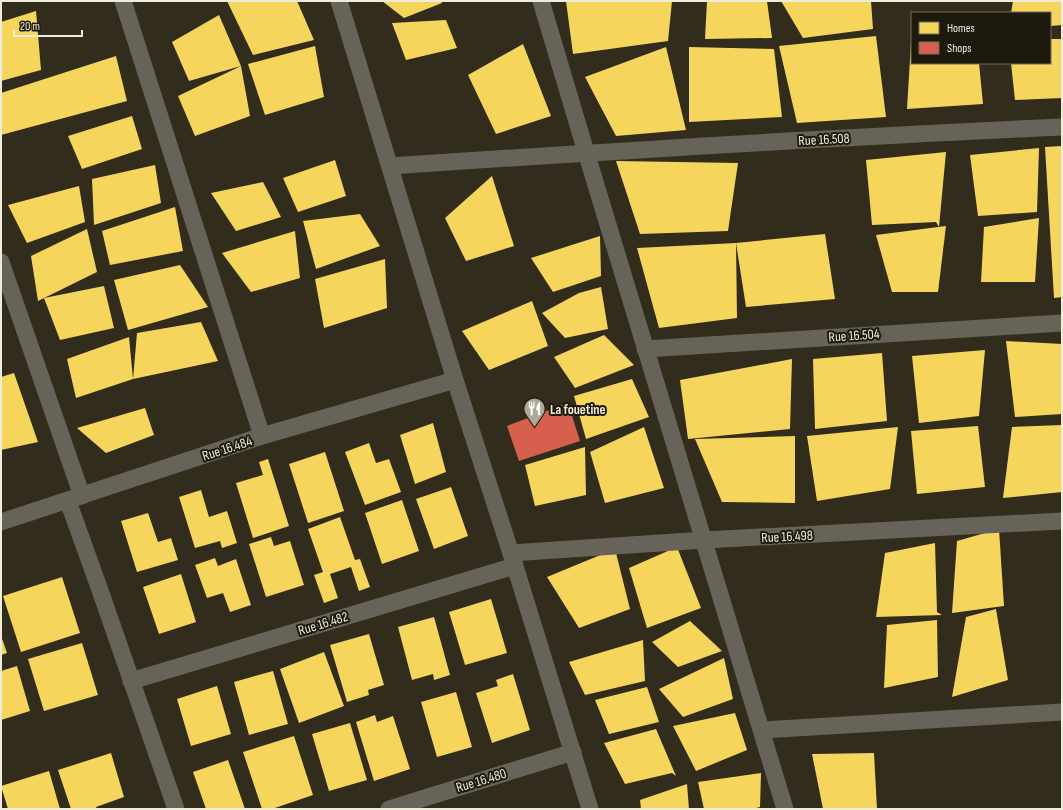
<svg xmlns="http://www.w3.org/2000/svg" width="1063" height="810" viewBox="0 0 1063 810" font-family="'Sofia Sans Condensed',sans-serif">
<rect width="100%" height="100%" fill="#312c1c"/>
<!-- homes -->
<g fill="#f6d55c">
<path d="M227 1H297L314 40 253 55Z"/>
<path d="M382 1H441L442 3 404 18Z"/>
<path d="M566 1H672L668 41 573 54Z"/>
<path d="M707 1H767L772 38 705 39Z"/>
<path d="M781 1H871L873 29 803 38Z"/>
<path d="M1013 1H1062V25L1050 26V13H1011Z"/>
<path d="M36 11 41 70 1 81V22Z"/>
<path d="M219 15 241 66 189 81 172 42Z"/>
<path d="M446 20 457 48 406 60 392 23Z"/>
<path d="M876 36 886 117 797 123 779 46Z"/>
<path d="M1050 39H1062V98L1015 100 1011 63H1050Z"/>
<path d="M911 42H912V63H979L983 104 907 109Z"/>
<path d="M523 44 551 116 496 134 468 75Z"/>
<path d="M315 46 324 97 265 115 248 64Z"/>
<path d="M666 47 686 130 616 136 585 77Z"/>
<path d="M689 47 774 49 782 117 689 122Z"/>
<path d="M116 56 127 101 1 135V93Z"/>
<path d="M241 66 250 116 195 136 178 96Z"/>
<path d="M132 116 142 149 82 169 68 136Z"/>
<path d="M1062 146V297L1054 298 1045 147Z"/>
<path d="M1039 148 1037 212 978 216 970 155Z"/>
<path d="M946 152 939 227 936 222 872 225 866 160Z"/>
<path d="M335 160 346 196 298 212 283 178Z"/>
<path d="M616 161 738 163 728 231 640 234Z"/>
<path d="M155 165 161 203 94 225 92 179Z"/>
<path d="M492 176 514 246 466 261 445 218Z"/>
<path d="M263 182 281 217 236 231 211 193Z"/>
<path d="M79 186 85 222 27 243 8 205Z"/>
<path d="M175 207 183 251 110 265 102 231Z"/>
<path d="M360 214 380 246 316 269 303 221Z"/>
<path d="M1039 218 1035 282H981L984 227Z"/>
<path d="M946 226 938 292H892L876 235Z"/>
<path d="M87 229 97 272 38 301 31 256Z"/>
<path d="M295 231 300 278 251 292 222 253Z"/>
<path d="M825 234 835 299 746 307 736 243 737 318 659 328 637 248 736 243Z"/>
<path d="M600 236 601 276 553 292 531 258Z"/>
<path d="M385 259 387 308 324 328 315 279Z"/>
<path d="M180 265 208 307 128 330 114 280Z"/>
<path d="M104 286 114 328 60 340 44 298Z"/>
<path d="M601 287 608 329 565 338 542 313 579 293Z"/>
<path d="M532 301 548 346 489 370 462 331Z"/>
<path d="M201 322 218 361 133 379 137 333Z"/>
<path d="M604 335 634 365 575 388 554 357Z"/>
<path d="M129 337 133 379 76 398 67 359Z"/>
<path d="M1006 341 1062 344V414L1015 417Z"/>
<path d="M985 350 979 416 919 423 912 356Z"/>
<path d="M882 353 887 421 815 429 813 359Z"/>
<path d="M792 359 790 429 688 439 680 380Z"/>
<path d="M14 373 38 442 1 450V377Z"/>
<path d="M632 379 649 417 586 439 574 396Z"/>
<path d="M145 408 154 435 106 453 77 428Z"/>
<path d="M433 423 446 472 415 484 400 435Z"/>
<path d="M1062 425V492L1003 498 1012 427Z"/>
<path d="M978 426 985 487 917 494 911 431Z"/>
<path d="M644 427 664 488 605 503 590 452Z"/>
<path d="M898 427 890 489 817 501 807 436Z"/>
<path d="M795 436V503L722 502 695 439Z"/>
<path d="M369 443 376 463 389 459 401 492 365 505 345 452Z"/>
<path d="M585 447 586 495 535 506 525 465Z"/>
<path d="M325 452 344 511 308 523 289 464Z"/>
<path d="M268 459 289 526 253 538 236 483 263 475 259 462Z"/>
<path d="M451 487 468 536 434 549 416 499Z"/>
<path d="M201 490 209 517 227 511 237 543 222 548 220 541 195 548 179 497Z"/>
<path d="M402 500 419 551 382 564 365 513Z"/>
<path d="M148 513 158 542 171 538 178 560 137 572 121 521Z"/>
<path d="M340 517 355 560 360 559 370 587 359 591 351 567 330 574 338 598 324 603 314 575 323 572 308 529Z"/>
<path d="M999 529 1004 606 952 613 957 541Z"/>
<path d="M271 537 274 546 290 541 304 585 266 597 249 544Z"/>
<path d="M935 543 937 612 942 615 876 617 885 553Z"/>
<path d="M677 547 701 608 647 628 629 568Z"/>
<path d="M615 549 630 609 579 628 547 577Z"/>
<path d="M215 558 218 566 236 559 251 605 230 612 223 593 207 598 195 565Z"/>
<path d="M181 574 196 622 159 634 143 587Z"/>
<path d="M62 577 80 633 21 652 3 596Z"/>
<path d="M491 599 507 653 465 665 449 612Z"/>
<path d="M996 609 1008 680 952 697 966 617Z"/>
<path d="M434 617 450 675 434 680 433 674 412 680 398 627Z"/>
<path d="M937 620 938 677 884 688 887 625Z"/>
<path d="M690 621 722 651 678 667 652 642Z"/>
<path d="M369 634 384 685 368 690 369 695 347 702 330 645Z"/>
<path d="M1 636 7 653 1 655Z"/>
<path d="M643 640 645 681 585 695 569 662Z"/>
<path d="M82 643 98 695 44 711 28 659Z"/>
<path d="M324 652 344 706 299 723 280 669Z"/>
<path d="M724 658 733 699 683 717 659 689Z"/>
<path d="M17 666 30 711 1 720V671Z"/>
<path d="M273 671 288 724 249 735 234 682Z"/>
<path d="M513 674 530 730 492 743 476 693 498 686 496 680Z"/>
<path d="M217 686 231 734 191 746 177 699Z"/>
<path d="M647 687 659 722 609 734 595 700Z"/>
<path d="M456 692 472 747 437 757 421 702Z"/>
<path d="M735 713 747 750 696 771 673 726Z"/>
<path d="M375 715 377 722 393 716 410 769 374 781 356 722Z"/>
<path d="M350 723 367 780 329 791 312 734Z"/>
<path d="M656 729 676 776 672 773 625 784 604 743Z"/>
<path d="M294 736 313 795 272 809H262L243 752Z"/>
<path d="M111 753 124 797 96 807 97 809H71L58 770Z"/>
<path d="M874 753 877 809H823L812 754Z"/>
<path d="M228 760 245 809H206L193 772Z"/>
<path d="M49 771 60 809H8L1 786Z"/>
<path d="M761 773 760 807 753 809H704L698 782Z"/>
<path d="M687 784 689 809H641L640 800Z"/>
</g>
<!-- shops -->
<path fill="#d6604d" d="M568 403 580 441 519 461 507 426Z"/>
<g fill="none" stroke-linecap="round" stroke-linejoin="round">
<!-- minor -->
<g stroke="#676359" stroke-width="17">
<path d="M123 1 262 436"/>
<path d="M339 1 455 380 515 566 590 809"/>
<path d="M541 1 586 152 785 809"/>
<path d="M390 166C614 151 838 137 1062 127"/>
<path d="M1 262 82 496"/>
<path d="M645 349 1062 323"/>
<path d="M68 501 101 593 176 809"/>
<path d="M1 522 262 436 455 380"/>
<path d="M511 553 704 540 1062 521"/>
<path d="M131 681 515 566"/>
<path d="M762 730 1062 712"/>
<path d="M389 809 573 752"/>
</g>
</g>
<!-- icons -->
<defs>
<symbol id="restaurant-pin" viewBox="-11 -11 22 30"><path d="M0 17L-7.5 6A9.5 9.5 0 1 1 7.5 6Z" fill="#ada998" stroke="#1d190d"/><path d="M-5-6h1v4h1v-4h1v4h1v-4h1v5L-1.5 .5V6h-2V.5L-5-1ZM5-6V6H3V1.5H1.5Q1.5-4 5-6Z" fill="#fff"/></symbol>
</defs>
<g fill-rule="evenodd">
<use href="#restaurant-pin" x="522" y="396" width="25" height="34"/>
</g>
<g text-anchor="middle" stroke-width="4" stroke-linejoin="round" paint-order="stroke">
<!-- street labels -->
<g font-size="14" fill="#f0ecdb" stroke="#1d190d">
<text transform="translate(824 139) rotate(-3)" y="5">Rue 16.508</text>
<text transform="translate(854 335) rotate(-4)" y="5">Rue 16.504</text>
<text transform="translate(227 448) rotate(-18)" y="5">Rue 16.484</text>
<text transform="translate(787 536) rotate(-3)" y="5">Rue 16.498</text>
<text transform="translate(323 623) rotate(-17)" y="5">Rue 16.482</text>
<text transform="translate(481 780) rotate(-17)" y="5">Rue 16.480</text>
</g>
<!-- poi labels -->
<g font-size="14" font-weight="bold" fill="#f0ecdb" stroke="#1d190d" text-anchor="start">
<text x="550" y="414">La fouetine</text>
</g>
</g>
<!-- border -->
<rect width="1063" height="810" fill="none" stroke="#f0ecdb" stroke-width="4"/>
<!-- legend -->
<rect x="911" y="12" width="140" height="52" fill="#1d190d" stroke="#716d5f"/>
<rect x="919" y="22" width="20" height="12" fill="#f6d55c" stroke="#716d5f"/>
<text x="947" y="32" font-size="12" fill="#f0ecdb">Homes</text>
<rect x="919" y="42" width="20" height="12" fill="#d6604d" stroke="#716d5f"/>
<text x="947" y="52" font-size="12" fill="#f0ecdb">Shops</text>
<!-- scale -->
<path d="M14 30v6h68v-6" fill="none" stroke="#f0ecdb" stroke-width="2"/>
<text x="20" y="30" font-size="12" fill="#f0ecdb" stroke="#1d190d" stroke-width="3" paint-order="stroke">20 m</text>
</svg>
